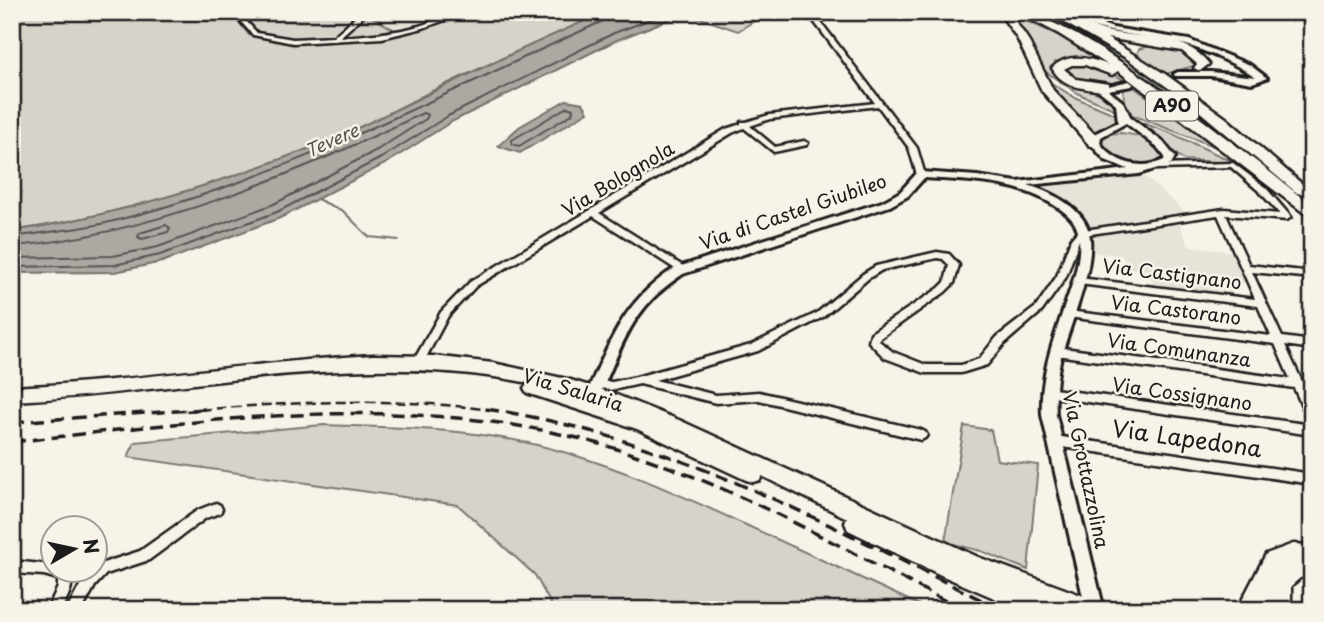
<svg xmlns="http://www.w3.org/2000/svg" width="1324" height="622" viewBox="0 0 1324 622" font-family="'Playpen Sans',sans-serif">
<rect width="100%" height="100%" fill="#f7f3e8"/>
<filter id="ink" filterUnits="userSpaceOnUse"><feTurbulence type="fractalNoise" baseFrequency=".0143" numOctaves="2"/><feDisplacementMap in="SourceGraphic" scale="14" xChannelSelector="R" yChannelSelector="G"/><feConvolveMatrix kernelMatrix="1 2 1 2 8 2 1 2 1" color-interpolation-filters="sRGB"/></filter>
<g filter="url(#ink)">
<!-- built -->
<g fill="#e6e3d9">
<path d="M369 12H460L398 32 367 13Z"/>
<path d="M1142 174 1187 214 1176 215 1189 246 1235 252 1248 283 1226 281 1233 296 1154 287 1148 271 1127 268 1122 256 1086 251 1088 236 1095 234 1090 226 1062 200 1038 189 1052 183Z"/>
</g>
<!-- green -->
<g fill="#d7d3cb" stroke="#7a7874" stroke-width="2">
<path d="M12 12H231L249 35 285 43 398 35 470 12H607C550 37 493 61 438 88 406 104 375 122 342 135 236 179 126 215 12 231Z"/>
<path d="M239 12H369L367 14 398 32C366 36 291 47 263 35 252 30 246 21 239 12Z"/>
<path d="M711 12H769L738 31 700 18Z"/>
<path d="M1014 16 1054 33 1103 63 1073 58 1055 62 1052 69C1064 94 1108 83 1116 110L1079 94 1043 70Z"/>
<path d="M1153 45 1184 51 1198 62 1197 65 1162 75 1137 54 1139 49Z"/>
<path d="M1079 63 1105 69 1127 82 1089 84 1064 74V65Z"/>
<path d="M1045 79 1074 97 1117 115V121L1110 127 1091 132 1062 103Z"/>
<path d="M1132 86 1221 149 1127 113 1123 91Z"/>
<path d="M1131 119 1168 132 1236 163 1184 160Z"/>
<path d="M1121 133C1139 135 1160 140 1165 159 1142 174 1119 161 1100 146V139L1107 134Z"/>
<path d="M323 425C391 427 461 428 528 443 605 460 676 493 746 525 808 554 869 582 930 610H554L535 575 458 505 128 457 135 442Z"/>
<path d="M964 426 991 430 997 460 1038 465 1028 570 981 551 945 542Z"/>
</g>
<!-- water -->
<g fill="#aca9a2" stroke="#72716c" stroke-width="2">
<path d="M606 12H688L617 40 451 122 385 164 280 218 162 262 115 272 12 273V231C104 218 191 192 278 160 301 151 325 144 347 133 433 93 518 48 606 12Z"/>
<path d="M566 100 583 103 588 112 520 153 498 146 519 127Z"/>
</g>
<g fill="none" stroke-linecap="round" stroke-linejoin="round">
<!-- shore -->
<g stroke="#565452" stroke-width="2">
<path d="M567 107 573 109 572 114 519 146 512 144V140Z"/>
<path d="M166 225 170 228 168 232 142 239 138 237 140 233Z"/>
<path d="M12 237C43 232 76 230 106 223 280 181 439 95 601 22L606 12"/>
<path d="M12 246C146 237 303 171 423 113L428 115 426 119 377 150 274 204 158 247 113 256 12 258"/>
<path d="M12 267 114 265 160 255 277 212 381 158 448 116 614 33 670 12"/>
</g>
<!-- stream -->
<path stroke="#72716c" stroke-width="2" d="M317 199 343 211 369 237 399 240"/>
<!-- tertiary-tunnel -->
<path stroke="#d6d3c9" stroke-width="8" stroke-dasharray="8 3.5" stroke-linecap="butt" d="M1129 84 1165 77"/>
<defs>
<g id="minor">
<path d="M232 12H238L257 33 293 39 333 37 361 12H368L340 37C367 35 393 33 419 26 435 21 451 12 468 12L423 28 382 38 293 43 253 35Z"/>
<path d="M807 12H813L917 148 925 175 924 177H918L917 175 909 148 878 106 770 119 750 126 775 147 804 141 808 143 807 145 774 152 744 128 732 133 599 213 686 268 688 270 686 272H680L593 216 476 286 448 316 422 365H414L413 362 441 312 470 282 726 129 741 124V122H746L769 115 875 103Z"/>
<path d="M1233 163 1266 188 1291 217 1287 220 1226 215 1249 265 1312 272V278L1252 272 1282 337 1312 341V349L1285 345 1312 403V420L1308 419 1294 388 1056 355 1052 354 1051 351 1052 348 1056 347 1290 379 1275 344 1068 317 1063 314 1068 311 1271 336 1258 306 1079 284 1074 281 1079 278 1255 299 1218 215 1084 235 1079 240 1066 277 1042 311 1005 343 987 365 961 373H925L885 358 869 342 871 333 939 288 945 282 949 265 943 259 937 258 882 270 869 278 823 317 758 351 655 380 716 395 759 392 921 430 925 432 927 435 925 438 921 440 759 400 716 403 640 384 612 390 594 387 593 384 594 381 598 380 612 382 636 377 751 345 817 313 863 274 876 266 937 252 949 254 959 265 954 283 945 292 880 338 879 341 893 352 926 365H961L979 359 997 337 1036 307 1057 276 1071 239 1078 231 1224 209 1280 214 1260 192 1231 167 1158 169 1154 167 1158 165Z"/>
<path d="M1047 388 1312 425V435L1047 396 1043 395 1042 392 1043 389Z"/>
<path d="M1055 436 1312 474V484L1055 446 1051 444 1049 441 1051 438Z"/>
<path d="M216 503 220 505 222 509 220 513 206 518 149 560 106 574 95 586 82 610H67L85 576 92 570H94L97 565 140 551 198 510Z"/>
<path d="M12 561 52 565V570H70C75 585 68 596 61 610H47L58 587V579L44 575 12 573Z"/>
</g>
<g id="tertiary">
<path d="M1058 12H1069L1113 28 1189 40 1250 65 1267 78 1252 83 1211 76H1175L1174 74 1178 72H1211L1256 77C1238 65 1203 49 1182 44 1141 34 1096 34 1058 12Z"/>
<path d="M1129 81 1133 84 1132 86 1108 90 1123 102 1131 118 1163 142 1175 157 1171 164 1139 174 1028 185C1050 192 1080 206 1088 229 1099 260 1068 329 1060 361 1056 379 1055 396 1056 415L1104 610H1086L1042 415C1040 376 1053 341 1065 305 1073 283 1083 255 1078 232 1076 220 1064 211 1054 205 1015 180 968 181 924 178L908 196 890 206 683 274C626 311 622 351 594 407L589 409 584 407 582 403C609 347 619 304 675 268L882 202 900 192 917 173 921 172 977 176 1017 182 1128 169 1105 160 1090 143 1094 134 1118 122 1116 104 1097 89ZM1126 123 1157 147 1165 157 1164 160C1141 171 1114 163 1100 143L1101 137Z"/>
</g>
<path id="primary" d="M373 355 433 356 493 363 567 379 609 392 679 420 978 557 1100 602 1103 610H1022L943 576 848 530 845 523 847 518 762 476 760 480 753 482 746 480 637 429 527 393 524 388 529 383C354 348 187 393 12 401V387C133 382 252 362 373 355Z"/>
<g id="motorway">
<path d="M999 12H1009L1027 38 1053 90 1100 140V146H1090L1042 91 1017 38Z"/>
<path d="M1017 12C1071 12 1252 157 1301 197L1312 206V219L1118 71 1112 75 1085 65H1072L1064 69 1076 79 1109 84V90L1105 91C1085 89 1063 88 1052 68 1068 52 1090 58 1108 65L1059 34Z"/>
<path d="M1046 12C1067 12 1083 24 1103 30 1138 40 1184 31 1209 64L1200 71 1194 68 1197 64 1182 51 1107 38 1165 74 1226 118 1309 190 1302 194 1297 193 1187 101 1126 58Z"/>
<path d="M1293 544 1312 545V576L1300 578 1291 586V610H1267L1266 603 1262 610H1237L1266 554Z"/>
</g>
</defs>
<!-- minor casing -->
<use href="#minor" stroke="#1c1c1c" stroke-width="5"/>
<!-- tertiary casing -->
<use href="#tertiary" stroke="#1c1c1c" stroke-width="6"/>
<!-- primary casing -->
<use href="#primary" stroke="#1c1c1c" stroke-width="5"/>
<!-- motorway casing -->
<use href="#motorway" stroke="#1c1c1c" stroke-width="5"/>
<!-- minor -->
<use href="#minor" fill="#f7f3e8" fill-rule="evenodd"/>
<!-- tertiary -->
<use href="#tertiary" fill="#f7f3e8" fill-rule="evenodd"/>
<!-- primary -->
<use href="#primary" fill="#f7f3e8" fill-rule="evenodd"/>
<!-- motorway -->
<use href="#motorway" fill="#f7f3e8" fill-rule="evenodd"/>
<!-- rail-far1 -->
<path stroke="#1c1c1c" stroke-width="2.5" stroke-dasharray="10 5" stroke-linecap="butt" d="M186 411C291 402 394 396 498 411"/>
<!-- rail -->
<g stroke="#1c1c1c" stroke-width="3.5" stroke-dasharray="13 7" stroke-linecap="butt">
<path d="M486 409C670 435 837 530 1002 610"/>
<path d="M12 422 206 409"/>
<path d="M12 442C210 420 412 389 607 446 732 483 847 551 963 610"/>
</g>
</g>
</g>
<g text-anchor="middle" stroke-width="5" stroke-linejoin="round" paint-order="stroke">
<!-- shield labels -->
<rect fill="#f7f3e8" stroke="#5e5c59" stroke-width="2" x="1146" y="91.5" width="52" height="29" rx="5"/>
<g font-size="18" font-weight="bold" fill="#1c1c1c">
<text x="1172" y="112">A90</text>
</g>
<!-- far-water labels -->
<g font-size="18" font-style="italic" fill="#565452" stroke="#f7f3e8">
<text transform="translate(332 141) rotate(-24)" y="6">Tevere</text>
</g>
<!-- street labels -->
<g font-size="19" fill="#1c1c1c" stroke="#f7f3e8">
<text transform="translate(618 179) rotate(-31)" y="7">Via Bolognola</text>
<text transform="translate(793 212) rotate(-19)" y="7">Via di Castel Giubileo</text>
<text transform="translate(1172 274) rotate(7)" y="7">Via Castignano</text>
<text transform="translate(1176 310) rotate(7)" y="7">Via Castorano</text>
<text transform="translate(1179 350) rotate(8)" y="7">Via Comunanza</text>
<text transform="translate(573 390) rotate(17)" y="7">Via Salaria</text>
<text transform="translate(1182 394) rotate(8)" y="7">Via Cossignano</text>
<text transform="translate(1086 470) rotate(78)" y="7">Via Grottazzolina</text>
</g>
<!-- near-street labels -->
<g font-size="23" fill="#1c1c1c" stroke="#f7f3e8">
<text transform="translate(1187 439) rotate(8)" y="8">Via Lapedona</text>
</g>
</g>
<!-- margin -->
<rect width="1324" height="622" fill="none" stroke="#f7f3e8" stroke-width="42"/>
<rect x="21" y="21" width="1282" height="580" fill="none" stroke="#1c1c1c" stroke-width="2.5" filter="url(#ink)"/>
<!-- north arrow -->
<g transform="translate(74 549) rotate(81)"><circle r="33" fill="#f7f3e8" stroke="#9f9d96" stroke-width="2"/>
<path d="M0-5L12 26L0 18L-12 26Z" fill="#1c1c1c"/>
<text y="-10" font-size="19" font-weight="bold" text-anchor="middle" fill="#1c1c1c">N</text>
</g>
</svg>
